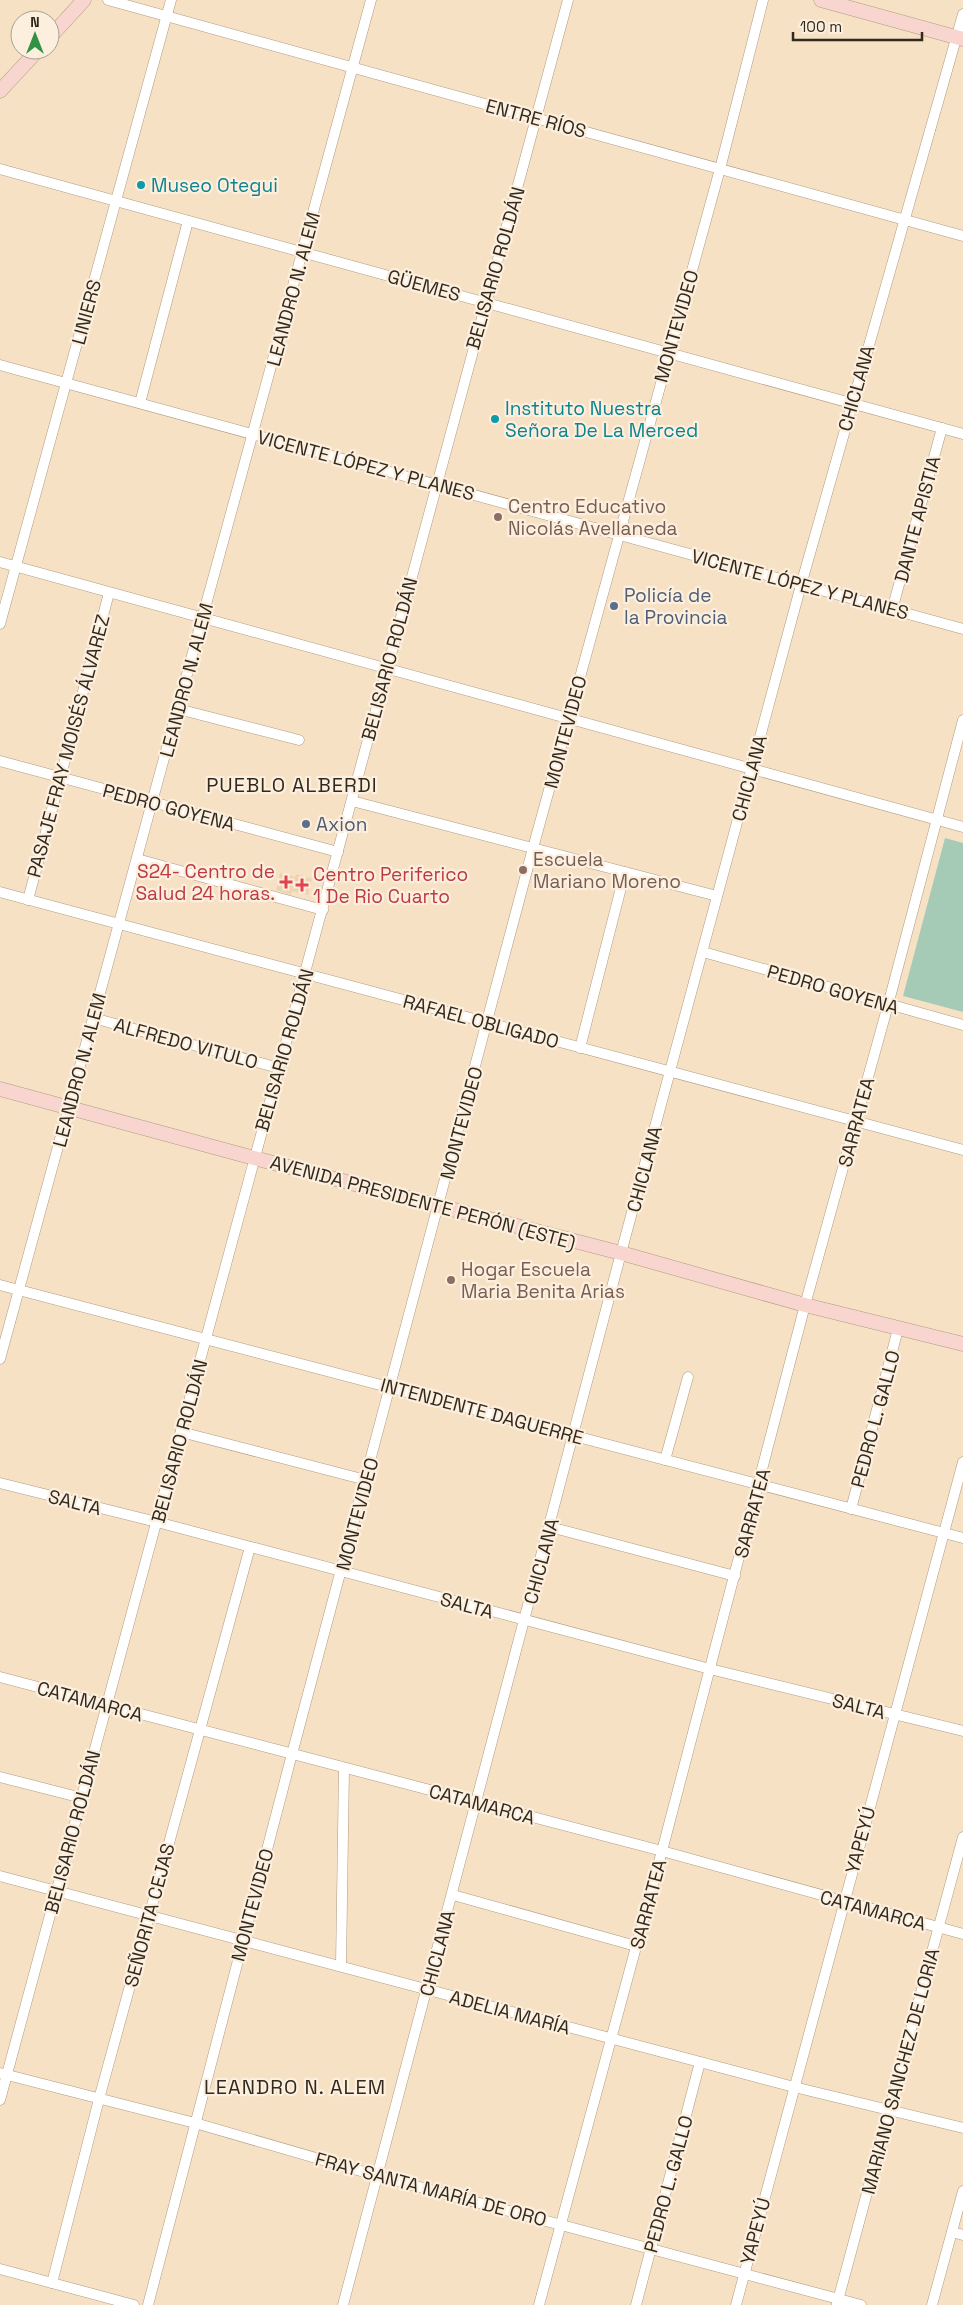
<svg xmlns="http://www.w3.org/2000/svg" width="963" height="2305" viewBox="0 0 963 2305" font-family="'Space Grotesk',sans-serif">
<rect width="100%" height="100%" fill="#f7e1c4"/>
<!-- built -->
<path fill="#eed3b0" d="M280 873 295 877 296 874 312 879 308 895 292 891 291 895 276 890Z"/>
<!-- green -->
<path fill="#a5cbb7" d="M945 838 963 843V1012L903 996Z"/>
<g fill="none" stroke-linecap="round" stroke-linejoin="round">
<defs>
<g id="street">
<path d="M108 0 963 236"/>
<path d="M0 169 963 434"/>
<path d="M0 365 963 629"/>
<path d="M140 403 188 221"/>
<path d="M0 562 963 827"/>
<path d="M892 610 942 428"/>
<path d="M0 624 171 0"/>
<path d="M178 709 299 740"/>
<path d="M0 761 338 852"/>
<path d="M352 801 717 896"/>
<path d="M137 859 323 910"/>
<path d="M0 892 963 1150"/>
<path d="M28 900 109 593"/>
<path d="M703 952 963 1025"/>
<path d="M93 1018 279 1068"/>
<path d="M580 1048 625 872"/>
<path d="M0 1285 963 1538"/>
<path d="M0 1359 371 0"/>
<path d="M181 1432 366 1480"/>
<path d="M665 1460 688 1377"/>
<path d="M0 1483 157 1522 710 1669 963 1731"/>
<path d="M851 1509 898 1329"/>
<path d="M550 1527 735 1576"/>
<path d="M0 1677 662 1851 963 1934"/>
<path d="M0 1777 82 1798"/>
<path d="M0 1876 794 2087 963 2128"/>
<path d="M453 1895 636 1946"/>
<path d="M341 1966 344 1768"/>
<path d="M0 2073 195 2123 378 2176 861 2305"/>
<path d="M0 2100 568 0"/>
<path d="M952 2232 963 2235"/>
<path d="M0 2269 134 2305"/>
<path d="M52 2283 99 2099 250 1547"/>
<path d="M837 2304 963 1837"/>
<path d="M148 2305 292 1754 533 848 720 169 763 0"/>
<path d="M343 2305 621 1253 801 585 963 14"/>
<path d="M539 2305 662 1851 805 1305 888 1005 963 720"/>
<path d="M636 2305 700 2062"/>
<path d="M736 2305 963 1462"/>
<path d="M932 2305 963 2191"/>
</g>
<g id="secondary">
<path d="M821 0 963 39"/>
<path d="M50 37 84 0"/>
<path d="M0 91 38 50"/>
<path d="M0 1089 254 1158 621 1253 805 1305 963 1344"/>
</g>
</defs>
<!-- street casing -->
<use href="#street" stroke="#b09b80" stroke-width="11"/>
<!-- secondary casing -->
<use href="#secondary" stroke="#b09b80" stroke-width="15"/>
<!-- street -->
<use href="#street" stroke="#fff" stroke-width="10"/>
<!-- secondary -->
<use href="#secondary" stroke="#f8d6cf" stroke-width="14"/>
</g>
<!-- markers -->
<g fill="#0f9aa8" stroke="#fdefde" stroke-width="2">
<circle cx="141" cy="185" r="5"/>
<circle cx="495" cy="419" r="5"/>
</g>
<g fill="#8d6e63" stroke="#fdefde" stroke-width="2">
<circle cx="498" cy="517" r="5"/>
<circle cx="523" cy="870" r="5"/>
<circle cx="451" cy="1280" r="5"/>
</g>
<g fill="#5c6f8a" stroke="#fdefde" stroke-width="2">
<circle cx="614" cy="606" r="5"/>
<circle cx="306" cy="824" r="5"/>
</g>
<g fill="#e0444e" stroke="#fdefde" stroke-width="2">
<path d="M283.5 874.5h5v5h5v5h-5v5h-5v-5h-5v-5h5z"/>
<path d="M299.5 877.5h5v5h5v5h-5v5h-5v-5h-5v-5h5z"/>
</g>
<g text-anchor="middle" stroke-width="4.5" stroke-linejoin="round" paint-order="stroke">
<!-- street labels -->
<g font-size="19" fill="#31291e" stroke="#fdefde">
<text transform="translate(536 118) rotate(15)" y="7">ENTRE RÍOS</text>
<text transform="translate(495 268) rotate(-74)" y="7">BELISARIO ROLDÁN</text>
<text transform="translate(424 285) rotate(15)" y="7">GÜEMES</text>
<text transform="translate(293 289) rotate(-75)" y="7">LEANDRO N. ALEM</text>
<text transform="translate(86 312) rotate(-75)" y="7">LINIERS</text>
<text transform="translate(676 326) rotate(-74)" y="7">MONTEVIDEO</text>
<text transform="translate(856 388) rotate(-74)" y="7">CHICLANA</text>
<text transform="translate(366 465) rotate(15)" y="7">VICENTE LÓPEZ Y PLANES</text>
<text transform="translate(917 519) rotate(-75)" y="7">DANTE APISTIA</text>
<text transform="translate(800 584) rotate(15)" y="7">VICENTE LÓPEZ Y PLANES</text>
<text transform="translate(389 659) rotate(-75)" y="7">BELISARIO ROLDÁN</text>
<text transform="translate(186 680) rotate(-75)" y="7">LEANDRO N. ALEM</text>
<text transform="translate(565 732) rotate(-75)" y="7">MONTEVIDEO</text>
<text transform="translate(68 746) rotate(-75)" y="7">PASAJE FRAY MOISÉS ÁLVAREZ</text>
<text transform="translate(749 778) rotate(-75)" y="7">CHICLANA</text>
<text transform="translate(169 807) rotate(15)" y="7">PEDRO GOYENA</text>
<text transform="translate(833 989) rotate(16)" y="7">PEDRO GOYENA</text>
<text transform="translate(481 1021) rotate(15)" y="7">RAFAEL OBLIGADO</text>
<text transform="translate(186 1043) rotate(15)" y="7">ALFREDO VITULO</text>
<text transform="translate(284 1050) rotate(-74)" y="7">BELISARIO ROLDÁN</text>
<text transform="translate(79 1070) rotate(-75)" y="7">LEANDRO N. ALEM</text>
<text transform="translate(856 1122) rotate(-75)" y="7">SARRATEA</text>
<text transform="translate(461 1123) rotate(-75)" y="7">MONTEVIDEO</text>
<text transform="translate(644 1169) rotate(-75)" y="7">CHICLANA</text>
<text transform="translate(423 1202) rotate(15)" y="7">AVENIDA PRESIDENTE PERÓN (ESTE)</text>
<text transform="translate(482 1411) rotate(15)" y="7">INTENDENTE DAGUERRE</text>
<text transform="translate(875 1419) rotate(-75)" y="7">PEDRO L. GALLO</text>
<text transform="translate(179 1441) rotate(-75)" y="7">BELISARIO ROLDÁN</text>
<text transform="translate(75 1502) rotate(14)" y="7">SALTA</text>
<text transform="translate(752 1513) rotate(-75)" y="7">SARRATEA</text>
<text transform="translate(357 1514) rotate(-75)" y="7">MONTEVIDEO</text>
<text transform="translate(541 1561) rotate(-75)" y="7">CHICLANA</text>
<text transform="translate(467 1605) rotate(15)" y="7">SALTA</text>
<text transform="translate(90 1701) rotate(15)" y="7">CATAMARCA</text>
<text transform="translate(859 1706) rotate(14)" y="7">SALTA</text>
<text transform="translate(482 1804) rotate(15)" y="7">CATAMARCA</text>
<text transform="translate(72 1832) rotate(-75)" y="7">BELISARIO ROLDÁN</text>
<text transform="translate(860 1840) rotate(-75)" y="7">YAPEYÚ</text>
<text transform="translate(648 1904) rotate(-75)" y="7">SARRATEA</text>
<text transform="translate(252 1905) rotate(-75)" y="7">MONTEVIDEO</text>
<text transform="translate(873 1910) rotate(15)" y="7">CATAMARCA</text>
<text transform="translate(149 1915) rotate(-75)" y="7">SEÑORITA CEJAS</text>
<text transform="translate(437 1953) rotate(-75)" y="7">CHICLANA</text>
<text transform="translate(510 2012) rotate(15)" y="7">ADELIA MARÍA</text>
<text transform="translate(900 2071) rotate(-75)" y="7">MARIANO SANCHEZ DE LORIA</text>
<text transform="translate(668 2184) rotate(-75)" y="7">PEDRO L. GALLO</text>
<text transform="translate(431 2189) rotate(15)" y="7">FRAY SANTA MARÍA DE ORO</text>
<text transform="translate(755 2231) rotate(-75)" y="7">YAPEYÚ</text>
</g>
<!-- culture labels -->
<g font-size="19" fill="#0d838f" stroke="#fdefde" text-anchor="start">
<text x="151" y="192">Museo Otegui</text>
<text x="505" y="415">Instituto Nuestra<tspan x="505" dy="22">Señora De La Merced</tspan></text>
</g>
<!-- education labels -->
<g font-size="19" fill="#785e54" stroke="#fdefde" text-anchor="start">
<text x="508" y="513">Centro Educativo<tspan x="508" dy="22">Nicolás Avellaneda</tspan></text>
<text x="533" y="866">Escuela<tspan x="533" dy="22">Mariano Moreno</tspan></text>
<text x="461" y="1276">Hogar Escuela<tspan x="461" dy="22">Maria Benita Arias</tspan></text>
</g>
<!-- service labels -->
<g font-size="19" fill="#4e5e75" stroke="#fdefde" text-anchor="start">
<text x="624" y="602">Policía de<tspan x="624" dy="22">la Provincia</tspan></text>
<text x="316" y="831">Axion</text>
</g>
<!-- health labels -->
<g font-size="19" fill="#be3a42" stroke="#fdefde" text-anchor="end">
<text x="275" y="878">S24- Centro de<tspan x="275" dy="22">Salud 24 horas.</tspan></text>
<text x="313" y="881" text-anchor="start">Centro Periferico<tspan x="313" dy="22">1 De Rio Cuarto</tspan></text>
</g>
<!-- neighbourhood labels -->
<g font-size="20" letter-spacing="1" fill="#31291e" stroke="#fdefde">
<text x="292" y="792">PUEBLO ALBERDI</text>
<text x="295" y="2094">LEANDRO N. ALEM</text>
</g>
</g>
<!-- north arrow -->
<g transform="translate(35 35)"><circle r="24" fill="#fdefde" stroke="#aba091"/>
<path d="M0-4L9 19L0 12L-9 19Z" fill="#319145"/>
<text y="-8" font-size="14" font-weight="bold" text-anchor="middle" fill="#31291e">N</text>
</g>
<!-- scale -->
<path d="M793 32v8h129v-8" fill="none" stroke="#31291e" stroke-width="2.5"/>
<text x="800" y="32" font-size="15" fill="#31291e" stroke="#fdefde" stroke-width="4" paint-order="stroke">100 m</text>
</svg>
